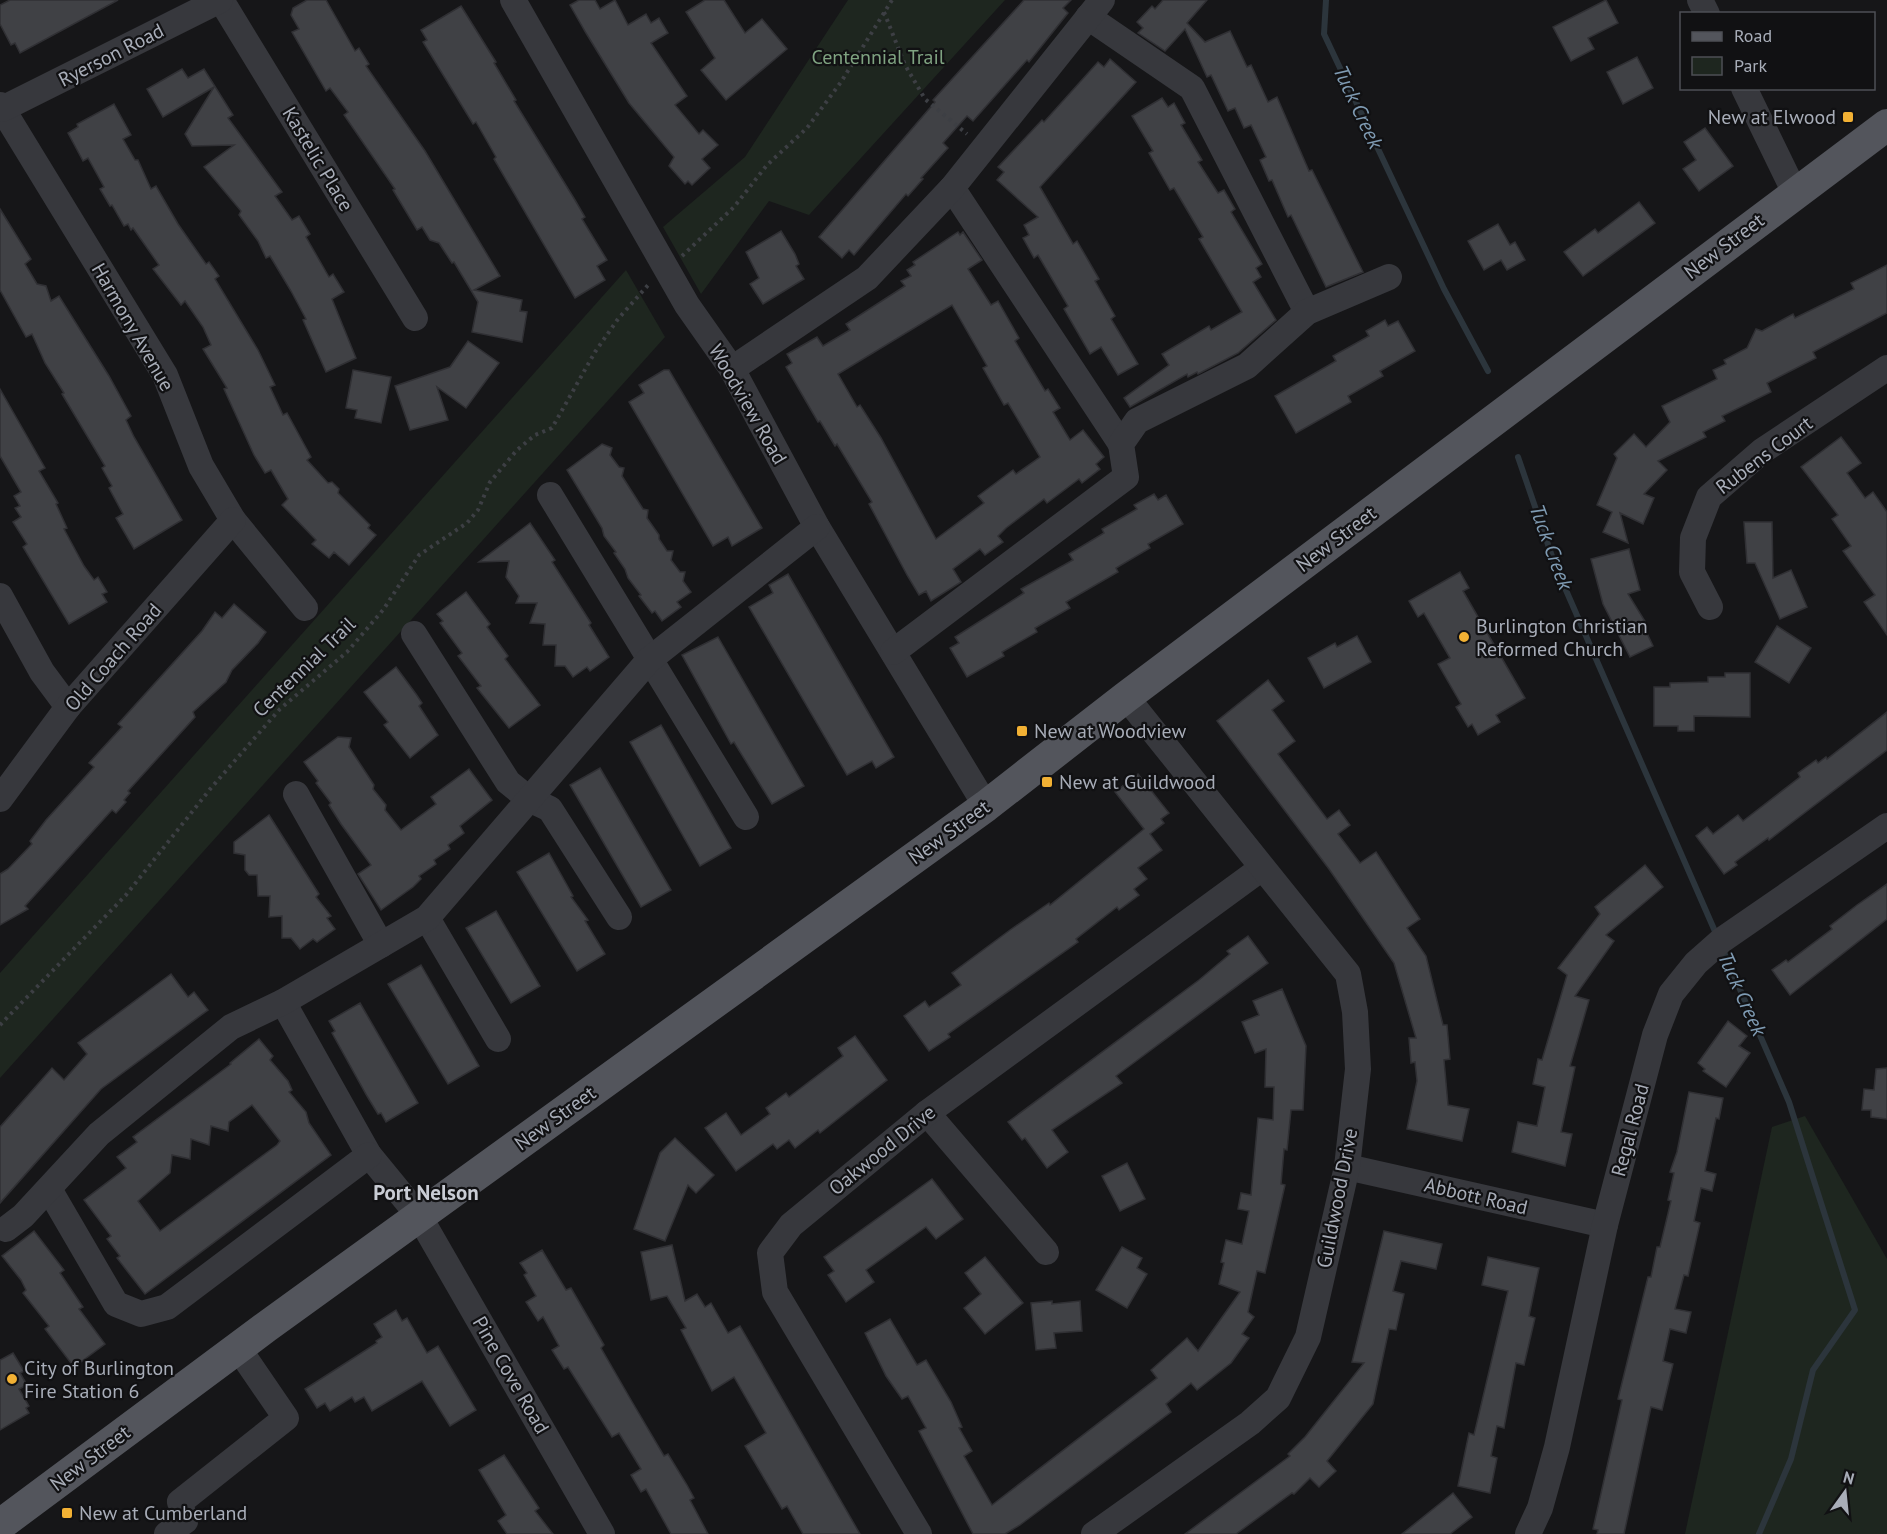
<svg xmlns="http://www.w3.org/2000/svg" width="1887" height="1534" viewBox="0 0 1887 1534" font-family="'PT Sans',sans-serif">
<rect width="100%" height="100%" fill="#161618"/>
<!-- green -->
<g fill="#1e261f">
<path d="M848 0H1005L809 215 769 201 701 294 663 227 745 157Z"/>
<path d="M626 270 665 337 0 1078V973Z"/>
<path d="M1805 1116 1887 1259V1534H1685L1772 1127Z"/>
</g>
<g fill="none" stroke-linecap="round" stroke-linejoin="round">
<!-- stream -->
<g stroke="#2c353c" stroke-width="6">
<path d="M1326 0 1324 34 1444 289 1488 371"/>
<path d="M1518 457 1555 565 1717 936"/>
<path d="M1722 948 1789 1102 1855 1310 1813 1370 1791 1459 1759 1534"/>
</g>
</g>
<!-- building -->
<g fill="#404145" stroke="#303034" stroke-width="1.5" fill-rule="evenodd">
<path d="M10 0H118L20 53 15 43 11 45 0 24V5Z"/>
<path d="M307 0H326L355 51 359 48 369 64 366 66 425 151 500 276 474 290 522 300 520 311 527 312 522 342 472 332 478 302 454 262 452 263 439 243 430 240 422 227 417 230 393 190 395 189 344 115 348 112 330 88 326 91 292 32 299 29 291 15 293 8Z"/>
<path d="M579 0H595L600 9 615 0 628 25 646 14 651 23 659 18 668 33 651 43 687 96 675 105 699 134 703 130 718 145 702 159 710 168 692 185 688 181 685 184 669 166 674 157 629 103 586 33 570 5Z"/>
<path d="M705 0H724L745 33 762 19 787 49 726 100 701 70 715 58 686 12Z"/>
<path d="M1024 0H1071L1063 8 1068 13 1029 62 1027 60 973 121 967 116 943 143 948 148 921 178 923 179 908 196 906 194 854 255 849 250 842 258 819 237 935 102 933 100Z"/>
<path d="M1163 0H1207L1187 23 1205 42 1230 31 1247 67 1251 65 1268 102 1277 97 1309 171 1312 170 1363 272 1326 287 1291 215 1288 217 1272 180 1269 181 1260 160 1266 157 1251 125 1244 128 1235 108 1228 111 1211 75 1207 77 1185 29 1165 51 1138 33 1143 28 1137 22 1152 6 1155 9Z"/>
<path d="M1606 0 1618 23 1588 38 1594 49 1571 61 1553 27Z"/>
<path d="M461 6 496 62 494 63 516 100 514 101 575 200 585 217 582 219 607 260 597 266 605 280 575 298 494 159 496 157 476 122 473 124 423 42 427 40 421 30Z"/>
<path d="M1637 57 1653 88 1623 104 1607 72Z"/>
<path d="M1110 59 1136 82 1040 187 1073 244 1077 241 1099 279 1095 281 1115 316 1111 319 1138 364 1118 375 1101 347 1090 354 1064 309 1068 306 1038 255 1034 258 1023 238 1029 235 1024 225 1038 217 997 180 1004 172 998 167 1042 120 1044 122 1098 62 1104 67Z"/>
<path d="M182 69 188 78 204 69 233 115 228 118 282 192 275 196 292 220 299 216 310 234 306 237 329 277 333 274 344 292 332 299 356 358 326 372 303 320 306 319 291 291 270 256 266 258 258 241 239 215 241 211 204 167 234 145 192 146 185 134 214 87 163 117 147 89Z"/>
<path d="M1162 98 1168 107 1174 103 1185 123 1181 125 1202 160 1198 162 1218 193 1224 190 1235 209 1231 212 1262 264 1256 268 1261 277 1253 282 1276 320 1238 353 1198 374 1197 372 1188 377 1187 374 1130 407 1124 398 1169 365 1162 354 1209 326 1211 330 1242 312 1199 239 1203 237 1174 188 1170 190 1149 153 1153 151 1132 116Z"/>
<path d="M114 104 131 135 123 139 135 160H138L151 189 156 186 178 224 206 264 209 262 219 276 215 279 258 350 275 385 270 387 283 415 287 413 311 457 307 460 328 483 332 482 339 489 338 493 370 525 368 528 376 535 349 565 334 552 329 558 312 544 316 540 282 505 288 499 271 470 265 473 254 455 224 389 227 388 203 349 211 345 203 327 185 301 181 305 153 269 159 265 133 228 131 230 128 224 124 226 112 205 110 206 100 189 104 187 88 158 83 161 68 133 78 127 77 124Z"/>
<path d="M1705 128 1733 166 1699 191 1683 169 1696 160 1684 142Z"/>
<path d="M1639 202 1655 223 1583 276 1564 252 1595 229 1598 233Z"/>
<path d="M0 209 31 259 25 264 37 284 46 286 51 301 59 296 109 376 131 416 126 420 134 437 182 520 134 549 116 518 123 514 109 488 112 486 102 468 105 466 62 394 64 393 45 363 32 334 26 337 0 290Z"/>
<path d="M1498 224 1510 245 1515 242 1525 260 1507 270 1501 260 1484 270 1468 241Z"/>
<path d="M781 231 795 254 799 264 796 266 804 279 763 304 750 284 759 278 746 252Z"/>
<path d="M958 232 960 235 963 232 982 260 968 269 991 305 998 301 1019 338 1015 341 1045 391 1048 389 1060 408 1053 412 1070 440 1083 430 1104 457 1096 464 1100 469 1082 483 1079 479 1047 503 1044 499 1006 528 998 536 1003 542 985 555 980 549 953 569 961 582 931 601 926 591 919 595 907 575 869 504 872 502 837 444 835 446 820 421 818 422 786 367 792 363 787 354 817 337 823 346 850 330 846 324 905 286 901 281 911 276 907 270 915 265 913 262ZM952 305 987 366 983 368 1004 405 1008 403 1040 457 1016 474 1013 470 978 496 984 503 936 539 881 438 860 405 857 407 838 374Z"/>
<path d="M1887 265V313L1813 352 1816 358 1767 383 1771 392 1722 416 1725 421 1703 432 1706 437 1658 461 1667 470 1644 494 1654 498 1643 524 1620 513 1628 543 1603 532 1612 512 1597 505 1617 458 1614 454 1634 434 1646 447 1670 422 1662 406 1717 379 1713 370 1726 364 1724 360 1747 348 1756 329 1762 331 1793 314 1795 318 1854 289 1851 283Z"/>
<path d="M1385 320 1388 326 1398 321 1415 351 1380 371 1383 376 1348 396 1351 402 1296 433 1275 396 1336 361 1333 356 1369 336 1366 331Z"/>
<path d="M468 341 499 363 466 408 437 387 448 420 410 430 395 386 450 367Z"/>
<path d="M353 370 391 377 381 423 355 418 357 410 346 408Z"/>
<path d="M664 370H669L762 528 732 546 728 537 713 546 629 402 644 393 639 385Z"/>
<path d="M0 389 45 468 39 471 58 503 56 504 67 528 64 529 84 566 94 580 98 577 107 592 102 594 107 602 69 624 23 547 27 544 13 522 21 517 15 508 20 506 14 496 21 492 0 456Z"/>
<path d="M1841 437 1861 463 1847 473 1865 498 1873 492 1887 512V635L1864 602 1875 595 1843 551 1851 546 1832 519 1838 515 1801 467Z"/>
<path d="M602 444 612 448 610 455 619 467 624 468 622 476 643 509 648 510 647 518 659 535V539L667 551H673L671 560 680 572H685L683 581 691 592 677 602 681 607 662 621 655 611 652 613 639 596 641 595 628 578 625 569 614 553 616 552 604 536 602 528 567 470Z"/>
<path d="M1154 494 1158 500 1166 495 1183 524 1148 544 1150 548 1116 568 1118 572 1066 602 1070 608 1035 628 1037 632 1002 652 1004 656 967 677 950 648 959 643 955 637 1024 593 1021 589 1073 560 1069 554 1104 533 1102 529 1137 509 1134 505Z"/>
<path d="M1744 522H1772L1773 578 1791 570 1807 607 1780 619 1755 563H1747Z"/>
<path d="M530 523 555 560 552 562 591 623 589 625 609 657 590 671 587 667 573 677 565 666H555L556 645H543L545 624 530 623 537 603H516L519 596 506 577 509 561 479 562Z"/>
<path d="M1629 549 1640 590 1628 594 1646 623 1644 627 1653 646 1630 657 1603 604 1591 559Z"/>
<path d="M1460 572 1469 588 1463 591 1525 698 1496 715 1500 722 1478 735 1472 724 1468 727 1456 707 1461 704 1438 664 1450 658 1424 613 1418 617 1409 601Z"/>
<path d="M788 574 894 757 876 768 872 761 847 775 749 607 773 593 769 585Z"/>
<path d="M466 592 490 624 487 627 508 656 505 659 540 705 509 728 477 688 481 686 458 656 462 653 440 623 443 621 437 614Z"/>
<path d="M234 604 266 632 258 643 232 670 226 682 193 712 195 717 128 791 130 793 124 800 126 802 116 813 112 810 25 906 28 909 0 925V874L8 869 32 844 30 841 46 820 94 767 89 763 122 727 118 724 202 631 215 612 222 618Z"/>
<path d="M1777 626 1811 648 1789 683 1755 662Z"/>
<path d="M1357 636 1371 662 1324 688 1308 658 1335 643 1337 647Z"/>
<path d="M718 637 804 786 772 804 734 742 731 744 682 655Z"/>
<path d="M396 667 416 694 422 703 419 706 438 735 410 758 384 725 388 722 364 692Z"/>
<path d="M1725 673H1750V717L1694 716V731H1678V726H1654V687H1670V683L1708 682V677H1725Z"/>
<path d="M1268 680 1284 701 1272 710 1295 741 1278 754 1327 819 1339 810 1350 825 1338 834 1360 863 1376 852 1420 919 1407 928 1426 956 1443 1025H1447L1450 1059 1444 1060 1448 1105 1469 1109 1462 1141 1407 1129 1417 1081 1415 1062 1411 1063 1409 1038H1416L1394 963 1329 869 1217 721Z"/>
<path d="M1887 712V750L1769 840 1768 838 1735 862 1737 865 1724 874 1696 836 1707 827 1713 834 1738 815 1743 821 1800 777 1798 773 1816 760 1818 763 1826 757 1827 759Z"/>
<path d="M661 725 731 848 700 866 630 742Z"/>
<path d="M338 737 351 738 349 747 374 785 373 789 386 805 385 810 401 830 436 804 431 797 469 769 492 800 460 826 464 833 448 845 450 849 434 860 436 864 419 876 421 879 413 887 381 910 358 874 371 865 341 824 329 805 331 803 316 783 318 781 304 762Z"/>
<path d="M600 768 671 890 641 907 570 785Z"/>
<path d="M1138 774 1169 813 1161 819 1164 823 1150 834 1162 850 1138 868 1147 879 1134 889 1139 895 1119 910 1117 907 1076 939 1078 942 948 1034 950 1037 929 1051 904 1016 925 1001 929 1007 961 985 952 973 1010 930 1049 903 1050 905 1144 829 1115 792Z"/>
<path d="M269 815 319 894 316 897 331 916 327 918 335 929 317 942 313 939 300 949 291 938H282V916L269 917 270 896H258L257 875H249L245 870V855L234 853V842Z"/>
<path d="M549 853 573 896 571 897 588 920 585 921 605 954 577 971 517 872Z"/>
<path d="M1645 865 1663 887 1606 935 1614 941 1575 996 1589 1000 1570 1066 1575 1067 1561 1132 1572 1134 1565 1166 1512 1152 1518 1122 1537 1126 1545 1087 1533 1084 1538 1059 1542 1060 1567 975 1558 968 1600 914 1595 907Z"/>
<path d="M1887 884V919L1790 995 1772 970 1786 960 1788 962 1832 929 1830 926 1857 905Z"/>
<path d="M496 911 540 986 511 1003 466 928Z"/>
<path d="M1248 936 1268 963 1116 1076 1122 1083 1052 1130 1068 1152 1047 1168 1025 1138 1022 1140 1008 1122 1199 980 1230 954 1227 951Z"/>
<path d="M421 965 479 1066 448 1084 388 984Z"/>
<path d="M171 974 188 997 194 992 208 1010 101 1089 0 1203V1127L52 1068 64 1080 87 1054 78 1043Z"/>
<path d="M1282 989 1306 1046 1303 1110H1291L1287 1150 1284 1149 1281 1184 1285 1185 1265 1273 1257 1271 1248 1312 1254 1317 1242 1334 1249 1338 1231 1363 1197 1390 1191 1383 1166 1404 1171 1412 1020 1525 1005 1534H973L919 1431 926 1428 908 1396 902 1399 886 1376 865 1333 890 1319 917 1365 926 1360 951 1402 962 1427 959 1428 972 1451 964 1456 992 1505 1157 1378 1151 1370 1187 1338 1198 1351 1240 1292 1219 1284 1224 1263 1221 1262 1226 1240 1242 1244 1249 1211 1238 1209 1241 1193 1251 1195 1258 1118 1273 1120 1274 1087H1265L1266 1049 1255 1053 1242 1022 1259 1015 1253 1001Z"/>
<path d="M360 1003 418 1103 386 1122 381 1113 378 1114 367 1096 332 1033 335 1031 329 1021Z"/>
<path d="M1728 1021 1747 1036 1739 1046 1750 1053 1726 1087 1703 1071 1705 1069 1698 1063Z"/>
<path d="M855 1036 887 1080 820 1133 818 1130 795 1148 789 1140 777 1149 773 1144 736 1171 705 1128 726 1113 741 1135 770 1114 766 1108 786 1093 789 1097 843 1056 838 1048Z"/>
<path d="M259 1039 273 1056 270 1060 288 1081 292 1090 289 1092 306 1112 309 1123 331 1155 145 1294 117 1258 120 1256 107 1239 111 1236 84 1200 126 1168 117 1157 137 1142 133 1137 231 1064 230 1063ZM252 1105 280 1141 277 1145 160 1231 138 1201 170 1173 172 1155 190 1159 191 1139 209 1145 211 1126 228 1131 229 1122Z"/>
<path d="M1887 1068V1119L1871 1117V1110H1862L1864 1089 1874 1090 1876 1069Z"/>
<path d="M1689 1092 1723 1098 1719 1119 1716 1118 1705 1171 1716 1174 1712 1191 1701 1188 1694 1221 1700 1223 1688 1276 1684 1275 1675 1309 1691 1312 1686 1333 1670 1329 1663 1361 1673 1364 1662 1410 1651 1407 1624 1534H1597L1598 1530 1593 1529 1622 1400 1618 1399 1648 1277H1651L1657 1247H1660L1671 1201 1668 1200 1674 1173 1670 1172 1677 1152Z"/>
<path d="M675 1138 714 1175 696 1193 688 1185 665 1241 634 1229 660 1153Z"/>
<path d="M1127 1163 1145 1199 1120 1211 1102 1176Z"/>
<path d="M932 1179 963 1219 936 1239 926 1227 866 1270 874 1282 846 1302 828 1275 834 1271 824 1257Z"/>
<path d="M34 1231 64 1270 60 1273 83 1307 79 1309 105 1344 74 1367 45 1329 49 1326 23 1293 26 1290 21 1280 2 1256Z"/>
<path d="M1384 1231 1442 1244 1436 1269 1401 1261 1393 1291 1404 1294 1396 1330 1389 1329 1373 1404 1327 1461 1336 1471 1319 1487 1310 1478 1294 1494 1292 1493 1236 1534H1185L1290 1456 1288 1454 1305 1437 1364 1363 1352 1362Z"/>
<path d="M672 1245 685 1301 697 1294 705 1307 711 1303 728 1333 740 1326 860 1534H803L787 1506 782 1509 745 1446 766 1433 734 1377 712 1391 681 1330 686 1328 667 1296 651 1300 641 1252Z"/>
<path d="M1122 1247 1142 1258 1137 1268 1147 1274 1127 1308 1096 1290Z"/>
<path d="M542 1250 566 1290 571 1288 604 1345 601 1348 631 1400 664 1456 668 1454 687 1485 694 1498 690 1500 708 1534H671L646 1489 641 1492 631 1475 641 1469 619 1433 612 1437 568 1367 564 1369 552 1350 559 1346 543 1317 538 1321 526 1302 536 1296 524 1275 527 1273 520 1263Z"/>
<path d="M985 1257 1023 1303 985 1334 964 1308 981 1294 965 1273Z"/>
<path d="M1488 1257 1539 1268 1529 1316 1535 1318 1524 1365 1516 1363 1504 1428 1497 1426 1491 1456 1497 1458 1490 1493 1458 1486 1469 1433 1474 1435 1508 1291 1482 1285Z"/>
<path d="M1052 1301V1304L1080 1301 1082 1331 1054 1333 1056 1348 1036 1350 1031 1303Z"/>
<path d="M396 1310 402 1321 407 1318 427 1353 438 1346 476 1410 450 1426 422 1381 372 1411 364 1397 355 1402 352 1397 330 1411 325 1403 317 1408 305 1389 377 1343 376 1341 382 1337 374 1324Z"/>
<path d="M13 1353 24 1371 20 1373 27 1385 19 1389 29 1406 26 1408 29 1413 0 1430V1360Z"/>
<path d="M504 1455 539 1508 535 1511 553 1534H507L498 1521 506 1515 479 1470Z"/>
<path d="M1453 1493 1472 1517 1450 1534H1402Z"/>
</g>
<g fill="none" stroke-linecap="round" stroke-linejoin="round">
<!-- path -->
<g stroke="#3d3f44" stroke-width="4" stroke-dasharray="3 4.5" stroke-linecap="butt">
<path d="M884 12 905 65 925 99 967 134"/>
<path d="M682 256 734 207 767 165 807 128 841 82 892 0"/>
<path d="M0 1025 126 895 211 788 280 709 347 652 383 610 419 555 467 523 478 510 490 482 517 450 535 435 552 428 595 352 618 319 649 284"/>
</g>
<!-- minor -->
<g stroke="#37383d" stroke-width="26">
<path d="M221 0 415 318"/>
<path d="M513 0 687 305 732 369 817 527 986 806"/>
<path d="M1700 0 1707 14"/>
<path d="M1088 17 1192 88 1307 312"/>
<path d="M1744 88 1795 193"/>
<path d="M0 105 165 375 201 466 233 520 305 608"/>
<path d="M2 109 220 0"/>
<path d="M952 188 1121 444"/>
<path d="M732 369 867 278 952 188 1102 0"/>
<path d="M550 495 746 817"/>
<path d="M0 596 42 672 68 707"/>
<path d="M1710 607 1692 572 1693 538 1709 497 1762 451 1887 368"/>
<path d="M414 634 508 782 529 799 550 809 619 917"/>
<path d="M893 652 1126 477 1121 444 1137 421 1247 366 1307 312 1389 277"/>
<path d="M296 794 381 945"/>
<path d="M0 799 68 707 233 520"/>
<path d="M427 918 498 1039"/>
<path d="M283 1002 369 1155 419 1216 602 1534"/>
<path d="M927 1113 1046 1252"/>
<path d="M1347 1167 1605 1225"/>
<path d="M49 1189 116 1304 141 1314 167 1307 369 1155"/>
<path d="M6 1229 23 1216 99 1134 231 1027 283 1002 427 918 649 660 817 527"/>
<path d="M167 1534 185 1521 180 1502 286 1418 238 1348"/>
<path d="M919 1534 775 1292 770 1253 791 1225 927 1113 1262 868"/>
<path d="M1094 1534 1250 1423 1278 1398 1308 1337 1347 1167 1358 1069 1355 1012 1348 974 1126 697"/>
<path d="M1528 1534 1540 1508 1557 1447 1605 1225 1655 1035 1671 994 1696 963 1722 940 1887 826"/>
</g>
<!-- major -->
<path stroke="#53555c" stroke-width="32" d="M0 1525 266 1327 986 806 1126 697 1887 125"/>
</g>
<!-- markers -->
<g fill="#f2b134" stroke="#111113" stroke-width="2">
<rect x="1842" y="111" width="12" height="12" rx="3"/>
<circle cx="1464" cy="637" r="6"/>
<rect x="1016" y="725" width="12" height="12" rx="3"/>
<rect x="1041" y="776" width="12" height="12" rx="3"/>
<circle cx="12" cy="1379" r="6"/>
<rect x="61" y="1507" width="12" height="12" rx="3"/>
</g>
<g text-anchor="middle" stroke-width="4.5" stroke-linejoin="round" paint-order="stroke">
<!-- street labels -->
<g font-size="20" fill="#a8adb8" stroke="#111113">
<text transform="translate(111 55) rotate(-27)" y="7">Ryerson Road</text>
<text transform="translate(318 159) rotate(59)" y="7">Kastelic Place</text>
<text transform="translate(1724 246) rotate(-37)" y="7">New Street</text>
<text transform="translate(133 327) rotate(60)" y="7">Harmony Avenue</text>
<text transform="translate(748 404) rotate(60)" y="7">Woodview Road</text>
<text transform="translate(1764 455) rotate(-37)" y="7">Rubens Court</text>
<text transform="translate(1336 539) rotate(-37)" y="7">New Street</text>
<text transform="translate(113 657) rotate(-49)" y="7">Old Coach Road</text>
<text transform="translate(304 667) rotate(-44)" y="7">Centennial Trail</text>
<text transform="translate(949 832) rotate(-36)" y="7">New Street</text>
<text transform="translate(555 1118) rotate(-36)" y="7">New Street</text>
<text transform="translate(1630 1130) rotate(-75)" y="7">Regal Road</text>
<text transform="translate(882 1150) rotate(-39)" y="7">Oakwood Drive</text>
<text transform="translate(1476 1196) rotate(13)" y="7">Abbott Road</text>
<text transform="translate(1337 1198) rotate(-79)" y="7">Guildwood Drive</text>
<text transform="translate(511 1375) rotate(60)" y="7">Pine Cove Road</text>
<text transform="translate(90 1458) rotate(-37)" y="7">New Street</text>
</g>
<!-- park labels -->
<g font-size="20" fill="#7fa381" stroke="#111113">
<text x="878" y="64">Centennial Trail</text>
</g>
<!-- poi labels -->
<g font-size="20" fill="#a8adb8" stroke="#111113" text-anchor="start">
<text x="1836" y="124" text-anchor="end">New at Elwood</text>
<text x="1476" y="633">Burlington Christian<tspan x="1476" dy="23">Reformed Church</tspan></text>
<text x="1034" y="738">New at Woodview</text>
<text x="1059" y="789">New at Guildwood</text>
<text x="24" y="1375">City of Burlington<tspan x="24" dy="23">Fire Station 6</tspan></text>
<text x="79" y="1520">New at Cumberland</text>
</g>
<!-- water labels -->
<g font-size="21" font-style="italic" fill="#7f9bb3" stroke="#111113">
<text transform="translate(1358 107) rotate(65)" y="7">Tuck Creek</text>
<text transform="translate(1551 547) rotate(70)" y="7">Tuck Creek</text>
<text transform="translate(1742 994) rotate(66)" y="7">Tuck Creek</text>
</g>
<!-- neighbourhood labels -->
<g font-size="21" font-weight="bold" fill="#c9ccd4" stroke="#111113">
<text x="426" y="1200">Port Nelson</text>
</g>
</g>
<!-- legend -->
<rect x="1680" y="12" width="195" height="78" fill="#111113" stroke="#4d4f55" stroke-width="1.5"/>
<rect x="1692" y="32" width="30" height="9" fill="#53555c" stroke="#4d4f55" stroke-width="1.5"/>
<text x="1734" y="42" font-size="18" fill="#a8adb8">Road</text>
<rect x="1692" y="57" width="30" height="18" fill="#1e261f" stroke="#4d4f55" stroke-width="1.5"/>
<text x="1734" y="72" font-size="18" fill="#a8adb8">Park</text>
<!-- north arrow -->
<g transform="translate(1845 1492) rotate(15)" stroke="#111113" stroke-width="4.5" paint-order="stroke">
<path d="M0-4.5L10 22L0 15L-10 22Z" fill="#a8adb8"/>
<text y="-9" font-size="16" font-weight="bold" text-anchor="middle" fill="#a8adb8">N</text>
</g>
</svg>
